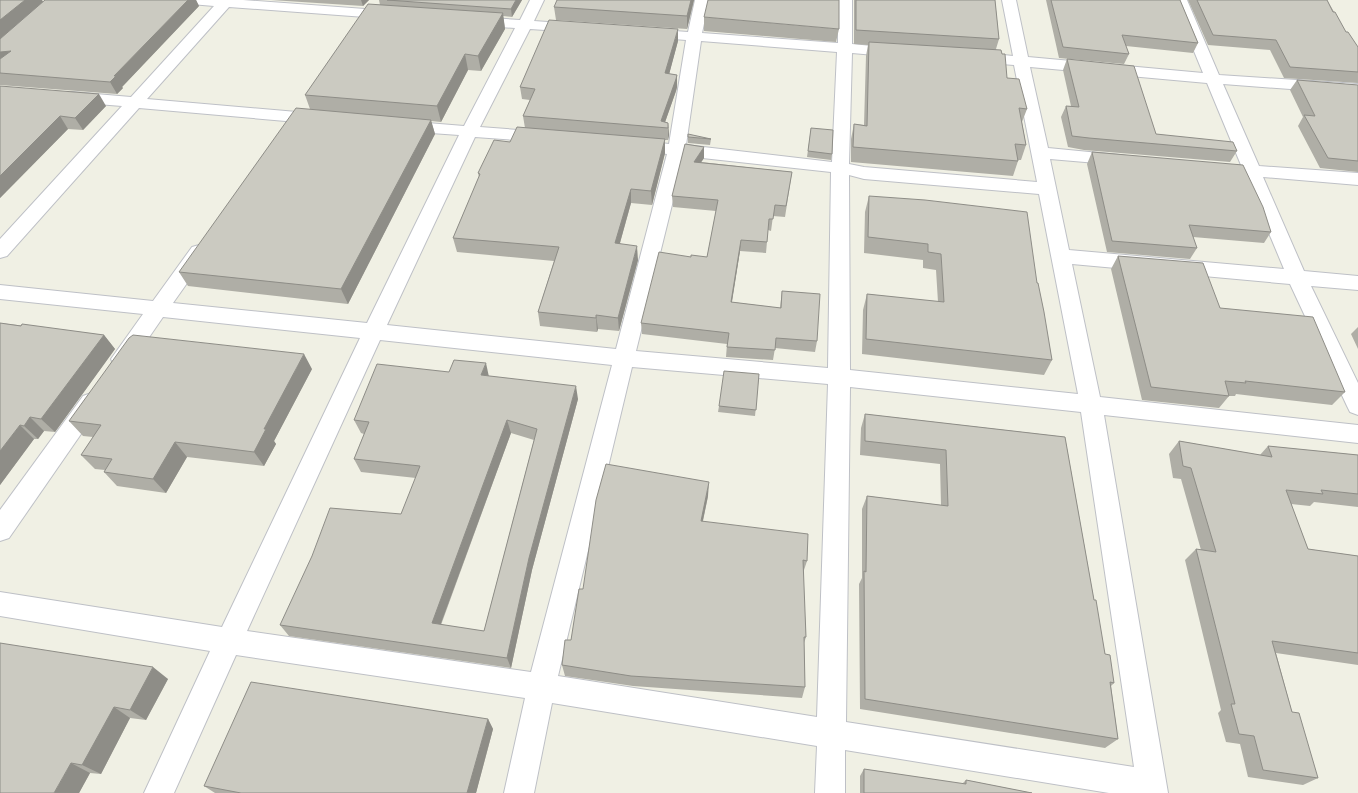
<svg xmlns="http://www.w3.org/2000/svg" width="1358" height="793" viewBox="0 0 1358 793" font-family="Inter,sans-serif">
<rect width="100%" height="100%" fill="#f0f0e4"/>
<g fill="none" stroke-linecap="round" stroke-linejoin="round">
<defs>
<g id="minor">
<path d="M177 0H243L392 11 397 12 399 15 397 18 392 19 229 7 147 99 320 114 326 116 328 119 326 122 320 124 139 108 7 256 0 258V239L122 106 72 102 66 100 64 97 66 94 72 92 131 97 214 6 179 3Z"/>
<path d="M530 0H544L534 21 575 24 580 25 582 28 580 31 575 32 530 29 480 127 544 132 550 133 552 137 550 141 544 142 475 137 387 325 616 349 667 154 630 149 628 145 630 141 636 140 669 144 686 40 648 37 643 36 641 33 643 30 648 29 688 32 695 0H709L702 33 838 43V0H852V44L902 49 905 52 902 55 897 57 852 53 849 164 864 167 1037 182 1014 65 975 62 970 60 967 57 970 54 975 52 1013 56 1002 0H1016L1028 57 1203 73 1173 0H1187L1219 75 1358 84V94L1223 84 1259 166 1358 173V185L1263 177 1304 271 1358 276V290L1311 286 1358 383V415L1350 412 1347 406 1290 284 1072 264 1100 397 1358 425V443L1104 415 1168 793H1109L845 750V793H815L817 746 552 703 534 793H504L525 698 236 655 174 793H144L210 651 0 616V592L222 627 360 338 163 317 130 365 122 367 114 365 111 359 143 314 0 299V285L153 301 192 247 199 245 206 247 209 252 173 303 367 323 459 135 403 131 397 130 395 126 397 122 403 121 464 126 515 28 474 25 469 24 467 21 469 18 474 17 520 20ZM701 41 837 52 832 162 686 145ZM1030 67 1207 83 1241 165 1234 166 1231 170 1234 174 1245 176 1284 269 1069 250 1050 159 1120 165 1126 164 1129 160 1126 156 1120 155 1048 148ZM684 156 831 172 828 368 636 351ZM849 175 864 179 1039 194 1078 394 850 370ZM380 340 612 365 531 672 247 631ZM632 367 828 384 817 717 558 676ZM850 387 1081 412 1134 767 846 722Z"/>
<path d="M91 393 99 396 102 402 99 408 9 538 0 541V510L83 396Z"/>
</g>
</defs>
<!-- minor casing -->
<use href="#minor" stroke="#bec0c6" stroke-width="2"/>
<!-- minor -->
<use href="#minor" fill="#fff" fill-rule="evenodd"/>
</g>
<!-- wall -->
<g fill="#afaea6" fill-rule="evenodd">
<path d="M0 0H42L43 2 45 0H196L199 6 122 87 123 88 117 94 0 85Z"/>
<path d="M271 0H369L363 6Z"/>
<path d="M379 0H522L512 17 503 16 505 29 481 71 468 70 441 122 431 121 435 134 348 304 188 286 179 272 310 109 305 95 380 5Z"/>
<path d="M694 0 687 29 556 20 554 7Z"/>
<path d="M854 0H995L999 39 996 49 1007 78 1027 109 1022 122 1026 145 1021 160H1018V161L1013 176 851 162V139L854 124 864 125 866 56 868 45 854 44Z"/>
<path d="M1046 0H1180L1198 43 1193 53 1126 46 1129 54 1124 64 1059 58Z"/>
<path d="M1188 0H1327L1346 32 1358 47V83L1284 78 1270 50 1208 45Z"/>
<path d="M704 17 839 29 836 42 704 31Z"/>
<path d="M678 41 669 74 677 75V87L676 91 665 122 668 123 669 135 668 140H665V153L652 205 631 203 620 243 638 260 619 331 598 329 597 332 540 326 538 312 554 261 457 252 453 238 479 177 478 173 525 128 523 116 530 100 522 99 520 87Z"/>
<path d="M1067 59 1156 134 1237 151 1230 162 1084 150 1068 147 1061 117 1066 106H1071L1063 70Z"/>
<path d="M1297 80 1358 85V172L1320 168 1298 126 1303 117 1290 90Z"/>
<path d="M0 86 106 106 83 130 68 129 0 198Z"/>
<path d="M811 128 832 154 831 160 807 157Z"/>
<path d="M688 137 711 139 710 145 688 143Z"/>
<path d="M704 147V158L701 162 792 172 785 217 773 216 771 231 768 230 766 253 740 251 732 302 780 308 782 291 817 341 815 352 775 348 773 360 726 357 727 344 642 334 641 323 691 257H707L716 211 673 207 672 196Z"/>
<path d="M1092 152 1271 232 1264 243 1193 237 1197 248 1190 259 1107 252 1087 164Z"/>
<path d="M869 196 1037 283 1052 360 1044 375 862 354 863 310 867 294 938 302 936 270 923 268V260L864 253 865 212Z"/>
<path d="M1118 256 1220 308 1345 392 1332 405 1236 394 1235 396H1229L1219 408 1142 400 1111 269Z"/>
<path d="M0 323 104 335 115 349 55 432 44 431 38 439H34L0 485Z"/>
<path d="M1358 327V349L1351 334Z"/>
<path d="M312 369 274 441 276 444 264 466 187 457 166 493 117 486 104 472 105 470 95 469 81 455 93 437 83 436 69 421Z"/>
<path d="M759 374 755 416 718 412 719 406Z"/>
<path d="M489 376 578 399 532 570 511 668 289 636 280 625 401 514 416 478 361 472 354 459 364 434 361 433 354 420ZM511 433 534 440 484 631 441 625Z"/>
<path d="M865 414 1065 437 1094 600 1105 654 1114 683 1111 686 1118 739 1105 748 860 709 859 584 862 578V509L867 496 941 505 940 464 860 455 861 428Z"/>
<path d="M1179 441 1260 455 1268 446 1358 455V507L1314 502 1310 506 1291 504 1308 549 1358 556V665L1276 653 1292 712 1318 778 1303 785 1248 777 1240 744 1226 742 1218 713 1221 710 1185 560 1196 549 1201 550 1181 479 1173 478 1169 454Z"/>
<path d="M708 496 703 521 807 561 803 573 806 637 804 643 805 687 802 698 633 686 565 676 562 665 571 640 583 589Z"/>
<path d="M0 643 168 679 146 720 130 718 101 774 90 773 79 793Z"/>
<path d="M488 719 493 729 476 793H215L204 786Z"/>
<path d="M864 769 962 784 966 780 1032 793H860V776Z"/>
</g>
<!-- shaded-wall -->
<g fill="#8e8d87">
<path d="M25 0H42L43 2 0 39V20Z"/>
<path d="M188 0H196L199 6 122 87 123 88 117 94 110 82 114 76Z"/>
<path d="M361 0H369L363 6Z"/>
<path d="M516 0H522L512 17 511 9Z"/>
<path d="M691 0H694L687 29V16Z"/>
<path d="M503 13 505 29 481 71 478 56Z"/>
<path d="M678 29V41L666 86 665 73Z"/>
<path d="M11 51 0 66V52Z"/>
<path d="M465 54 468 70 441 122 437 106Z"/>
<path d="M677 75V87L676 91 663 128 661 121Z"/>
<path d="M99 94 106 106 83 130 75 118Z"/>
<path d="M60 116 68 129 0 198V176Z"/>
<path d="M431 120 435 134 348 304 341 289Z"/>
<path d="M668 123 669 135 668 140Z"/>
<path d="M665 139V153L652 205 651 191Z"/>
<path d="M704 147V158L694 173V162Z"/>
<path d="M631 189V203L616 257 615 243Z"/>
<path d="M741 240 740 251 730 313 731 302Z"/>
<path d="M637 246 638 260 619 331 618 318Z"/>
<path d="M596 315 598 329 597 332 596 318Z"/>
<path d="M104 335 115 349 55 432 41 419Z"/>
<path d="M304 354 312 369 274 441 276 444 264 466 254 452 264 429Z"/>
<path d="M486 363 489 377 481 375Z"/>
<path d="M576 386 578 399 532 570 511 668 507 658 529 558Z"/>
<path d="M30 417 44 431 38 439 24 426Z"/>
<path d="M507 420 511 433 437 634 432 623Z"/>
<path d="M20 425 34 439 0 485V451Z"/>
<path d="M175 442 187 457 166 493 153 479Z"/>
<path d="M709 482 708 496 700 534 701 521Z"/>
<path d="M153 667 168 679 146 720 130 710Z"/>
<path d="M114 707 130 718 101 774 82 765Z"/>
<path d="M488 719 493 729 476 793H467Z"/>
<path d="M71 763 90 773 79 793H54Z"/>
</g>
<!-- building -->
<g fill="#cbcac1" stroke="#8e8d87" fill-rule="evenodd">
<path d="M0 0H25L0 20Z"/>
<path d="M45 0H188L114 76H116L110 82 0 73V59L11 51 0 52V39Z"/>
<path d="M387 0H516L511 9Z"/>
<path d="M557 0H691L687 16 554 7Z"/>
<path d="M708 0H839V29L704 17Z"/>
<path d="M856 0H995L999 39 856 30Z"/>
<path d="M1051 0H1180L1198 43 1122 35 1129 54 1063 47Z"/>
<path d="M1197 0H1327L1333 12H1335L1346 32H1348L1358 47V72L1290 67 1276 40 1213 35Z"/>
<path d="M368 4 503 13 478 56 465 54 437 106 305 95Z"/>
<path d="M549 20 678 29 665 73 677 75 676 79 661 121 668 123V128L523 116 535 89 520 87Z"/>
<path d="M869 42 1001 50 1002 54H1005L1007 78 1019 79 1027 109 1019 108 1026 145 1015 144 1018 161 853 147 854 124 867 126Z"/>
<path d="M1067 59 1134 66 1156 134 1233 142 1237 151 1089 138 1072 136 1066 106 1079 107Z"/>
<path d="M1297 80 1358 85V161L1328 158 1304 115 1315 116Z"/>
<path d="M0 86 99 94 75 118 60 116 0 176Z"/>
<path d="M296 108 431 120 341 289 179 272Z"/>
<path d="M517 127 665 139 651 191 631 189 615 243 637 246 618 318 596 315V318L538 312 559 247 453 238 480 174 478 173 494 140 510 142Z"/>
<path d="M811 128 833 130 832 154 808 151Z"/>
<path d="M688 134 711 139 688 137Z"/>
<path d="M685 144 704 147 694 162 792 172 786 206 775 205 773 219H769L767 242 741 240 731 302 781 308 782 291 820 294 817 341 776 338 775 350 727 347 729 333 641 323 659 252 691 257V255L707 257 718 200 672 196Z"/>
<path d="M1092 152 1243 165 1263 207 1271 232 1189 225 1197 248 1112 241Z"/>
<path d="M869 196 925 200 1027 212 1037 283H1038L1044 312 1052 360 866 339 867 294 944 302 941 254 928 252V244L868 237Z"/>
<path d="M1118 256 1203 263 1220 308 1313 317 1345 392 1245 381 1246 383 1225 381 1229 396 1151 387Z"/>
<path d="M0 323 21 326 22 324 104 335 41 419 30 417 24 426 20 425 0 451Z"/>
<path d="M133 335 304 354 264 429H266L254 452 175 442 153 479 104 472 112 459 81 455 101 425 69 421 129 338Z"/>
<path d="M454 360 486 363 481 375 576 386 529 558 507 658 280 625 312 556 330 508 401 514 420 466 354 459 369 422 354 420 377 364 449 372ZM507 420 537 429 484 631 432 623Z"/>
<path d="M724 371 759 374 756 410 719 406Z"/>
<path d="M865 414 1065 437 1094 600H1096L1105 654 1110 655 1114 683 1110 682 1118 739 865 699 864 571 866 572 867 496 948 506 946 450 865 441Z"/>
<path d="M1179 441 1272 457 1268 446 1358 455V494L1321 490 1323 494 1286 490 1308 549 1358 556V653L1272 641 1292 712 1299 713 1318 778 1263 770 1254 736 1239 734 1231 704H1235L1196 549 1216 552 1191 468 1183 466Z"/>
<path d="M606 464 709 482 701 521 808 534 807 561 803 560 806 637H804L805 687 631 676 562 665 565 640H571L579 589H583L596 500Z"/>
<path d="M0 643 153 667 130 710 114 707 82 765 71 763 54 793H0Z"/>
<path d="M251 682 488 719 467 793H241L204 786Z"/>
<path d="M864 769 966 784V780L1032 793H864Z"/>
</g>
</svg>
